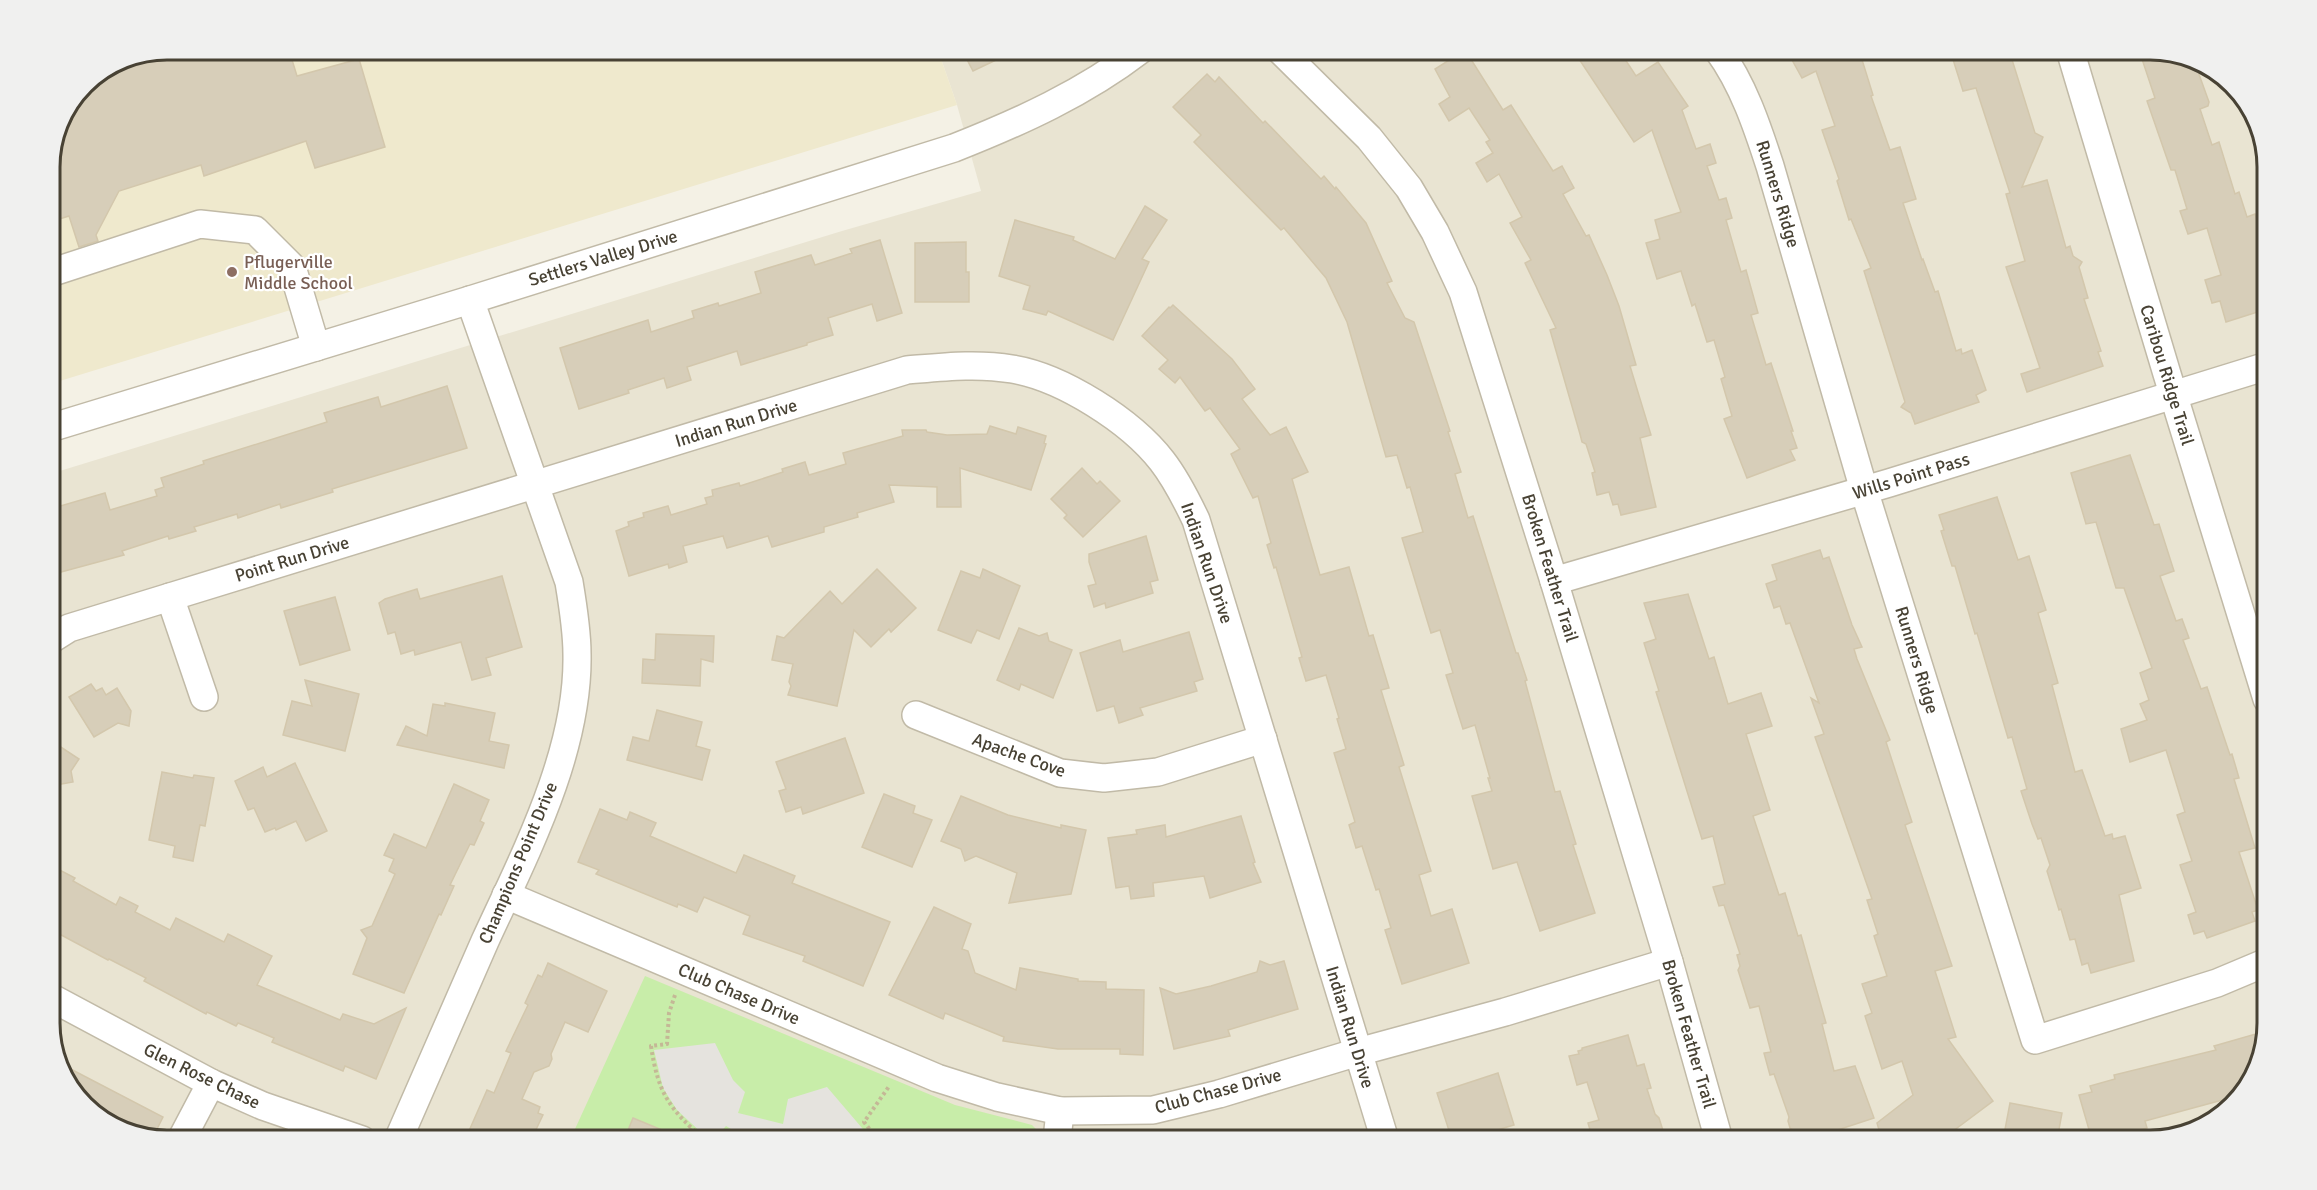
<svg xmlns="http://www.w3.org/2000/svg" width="2317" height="1190" viewBox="0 0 2317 1190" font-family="Signika,sans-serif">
<rect width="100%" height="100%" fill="#f4f1e5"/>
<!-- residential -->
<path fill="#e9e4d2" d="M938 50H2150L2202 61 2248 101 2267 160V1023L2256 1075 2215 1121 2150 1140H167L115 1129 69 1089 50 1031V474L842 231 981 191 957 105Z"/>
<!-- education -->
<path fill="#efe9cd" d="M167 50H938L957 105 50 384V160L59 122 84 84 122 58Z"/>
<!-- green -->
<path fill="#c8eda9" d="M645 976 955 1105 1032 1125 1037 1130 1040 1140H570Z"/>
<!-- parking -->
<path fill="#e5e3de" d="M715 1043 733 1080 745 1092 738 1113 783 1124 788 1099 827 1087 868 1135 859 1140H745L746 1138 726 1126 713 1140 705 1136 677 1110 663 1088 654 1050Z"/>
<!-- building -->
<g fill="#d7ceb9" stroke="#d3c7ac" stroke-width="1.5">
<path d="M167 50H289L297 76 359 59 385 147 315 168 306 141 204 176 201 165 119 191 96 235 98 241 79 247 69 216 50 222V160L59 122 84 84 122 58Z"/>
<path d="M962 50H1017L973 71Z"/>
<path d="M1465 50 1503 110 1511 105 1553 171 1562 166 1574 188 1563 194 1586 236 1589 235 1607 275 1619 306 1636 365 1630 366 1651 435 1640 438 1656 507 1621 515 1618 504 1613 505 1609 492 1597 495 1592 473 1595 472 1586 444 1582 442 1580 434 1550 330 1556 328 1525 263 1531 260 1510 223 1522 217 1499 174 1487 182 1476 163 1493 153 1486 142 1490 140 1469 108 1449 121 1439 104 1450 97 1435 69Z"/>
<path d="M1573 50H1619L1636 76 1658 62 1688 106 1682 110 1696 149 1710 144 1716 163 1707 166 1719 200 1726 198 1732 218 1726 220 1741 272 1746 270 1758 313 1751 315 1766 365 1771 363 1793 431H1791L1797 448 1790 450 1795 460 1747 478 1724 419 1732 416 1721 379 1725 377 1714 340 1707 342 1695 304 1692 306 1681 271 1657 279 1646 243 1660 239 1655 220 1681 212 1652 130 1634 142Z"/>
<path d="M1794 50H1859L1873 95 1871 96 1890 150 1900 147 1916 199 1903 203 1922 260 1923 259 1935 292 1938 291 1956 351 1961 349 1962 354 1972 350 1986 390 1976 395 1979 402 1915 424 1911 413 1901 407 1905 402 1864 271 1871 268 1851 219 1849 220 1837 181 1839 179 1822 130 1835 126 1816 71 1802 78 1791 58 1797 55Z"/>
<path d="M1950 50H2009L2035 133 2043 137 2022 187 2047 180 2066 248 2070 246 2073 256 2082 262 2079 267 2088 298 2084 299 2101 351 2098 352 2103 366 2027 392 2021 374 2040 368 2006 267 2025 261 2006 194 2010 193 1976 88 1963 91Z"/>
<path d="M2139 50H2150L2196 60V66L2209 102 2208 106 2200 109 2212 145 2219 142 2235 194 2239 192 2247 217 2255 214 2267 251V309L2226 322 2220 301 2212 303 2205 280 2221 275 2207 228 2188 234 2180 211 2187 209 2175 170H2171L2147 101 2155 98Z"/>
<path d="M1207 74 1215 82 1219 77 1263 123 1265 121 1321 179 1324 176 1335 189 1336 187 1366 223 1392 281 1387 283 1405 318 1414 322 1450 431 1448 432 1461 472 1455 474 1468 518 1473 516 1516 653H1518L1527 680 1525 681 1555 792 1560 791 1576 844 1573 845 1595 913 1540 931 1517 862 1493 869 1472 796 1492 791 1488 778H1490L1475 725 1463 729 1446 675 1453 673 1440 630 1431 633 1402 538 1423 532 1410 487 1407 488 1397 455 1386 457 1347 322 1326 278 1284 228 1281 230 1194 142 1201 135 1173 107Z"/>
<path d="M1145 206 1167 220 1142 259 1149 262 1113 340 1048 311 1046 315 1023 309 1030 286 999 276 1015 220 1074 237 1073 240 1115 259Z"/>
<path d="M880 240 902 313 877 321 872 304 828 318 833 335 807 343V345L741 365 737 351 687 367 691 380 667 388 664 378 628 390 629 393 579 409 560 348 648 320 651 332 694 318 692 311 718 303 719 306 761 293 755 272 811 255 815 265 852 253 850 249Z"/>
<path d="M966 242V272H969V302H915V243Z"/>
<path d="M1173 305 1232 359 1255 389 1242 399 1270 435 1286 427 1308 472 1292 479 1320 575 1349 567 1369 636 1373 635 1389 688 1381 690 1404 765 1399 767 1431 871 1419 875 1431 916 1452 909 1469 963 1402 984 1385 930 1391 928 1379 889 1376 890 1362 846 1356 848 1349 825 1355 822 1334 753 1346 749 1337 719 1339 718 1326 675 1306 681 1299 658 1302 657 1276 567 1274 568 1267 545 1271 543 1258 496 1253 498 1231 454 1240 449 1210 408 1205 411 1180 377 1175 383 1159 369 1168 360 1142 336 1169 307 1170 308Z"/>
<path d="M447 386 467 448 332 489 333 492 281 508 280 504 238 518 237 514 194 527 196 531 169 539 168 536 122 551 124 555 50 575V509L105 493 110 510 157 496 155 490 164 487 161 478 204 464 203 461 327 422 324 413 378 397 381 407Z"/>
<path d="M990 426 1016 434 1018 427 1046 436 1044 443 1046 444 1031 490 960 468 961 507H937V487L889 485 894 502 857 513 858 517 824 527V532L772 547 768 536 727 548 723 536 683 546 687 562 669 568 668 564 629 576 616 531 629 526 628 522 644 517 643 513 668 506 671 515 707 504 705 498 713 496 712 490 739 483 740 486 783 472 782 469 805 462 809 475 846 464 843 453 903 436 902 430H926L927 432 947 435 987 434Z"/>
<path d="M2130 455 2154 525 2159 524 2174 571 2160 576 2176 621 2182 619 2189 638 2183 640 2201 689 2207 687 2230 755 2232 754 2239 778 2234 779 2255 848 2239 852 2258 910 2252 912 2255 921 2207 938 2204 931 2194 934 2188 915 2196 912 2180 865 2192 861 2177 815 2185 812 2166 750 2130 762 2121 729 2147 720 2140 704 2149 700 2140 673 2152 668 2124 588H2116L2096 522 2086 524 2071 473Z"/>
<path d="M1082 468 1097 484 1100 481 1120 501 1083 537 1064 518 1067 515 1051 499Z"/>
<path d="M1997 497 2018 560 2029 556 2046 610 2038 613 2058 683 2052 685 2075 772 2082 770 2105 836 2112 834 2113 839 2125 836 2141 888 2119 895 2134 961 2091 973 2088 963 2082 965 2075 939 2070 940 2061 909 2059 910 2047 871 2050 865 2041 838 2038 839 2032 824 2021 791 2027 789 2012 737 2008 738 1977 633 1975 634 1955 566H1952L1941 531 1944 530 1939 515Z"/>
<path d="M1146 536 1158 580 1150 582 1153 593 1106 608 1105 603 1094 607 1088 586 1096 584 1089 562V554Z"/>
<path d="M1820 550 1823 559 1829 557 1852 625 1862 647 1854 649 1857 659 1890 740 1886 742 1912 822 1905 825 1952 966 1935 971 1956 1037 1948 1039 1993 1101 1941 1140H1918L1912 1133 1882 1140 1877 1123 1913 1095 1902 1061 1882 1069 1865 1016 1872 1013 1862 984 1887 976 1874 936 1878 934 1867 900 1872 899 1815 737 1824 734 1811 698 1819 703 1790 623 1786 624 1780 606 1774 608 1766 584 1777 580 1772 565Z"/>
<path d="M877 569 916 608 891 632 889 629 871 647 854 630 837 706 788 695 791 686 789 682 793 664 772 660 777 636 784 638 830 591 842 604Z"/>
<path d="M983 569 1020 586 999 639 977 630 971 643 938 630 961 571 980 578Z"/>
<path d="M502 576 522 647 486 658 491 675 472 680 461 642 415 655 414 650 401 654 395 632 388 634 379 603 385 599 417 589 420 599Z"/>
<path d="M1688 594 1709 659 1714 657 1728 704 1761 693 1772 726 1746 734 1770 810 1753 816 1779 895 1785 893 1798 936 1801 935 1826 1023 1822 1024 1834 1071 1855 1066 1874 1118 1807 1140H1797L1793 1130 1790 1128 1788 1121 1789 1117 1774 1074 1770 1075 1764 1053 1771 1052 1759 1006 1750 1008 1738 970 1740 966 1737 955 1740 954 1724 905 1719 906 1713 887 1725 884 1713 836 1702 839 1656 692 1659 691 1644 643 1656 639 1644 603Z"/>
<path d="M335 597 350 650 300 665 284 611Z"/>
<path d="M1019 628 1039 636 1047 633 1049 641 1072 650 1053 698 1021 684 1019 690 997 680Z"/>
<path d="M1189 632 1203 679 1194 682 1197 691 1140 708 1143 715 1119 723 1114 706 1097 711 1080 653 1120 640 1123 652Z"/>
<path d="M656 634 714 636 713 662 701 659 700 686 642 683 643 659 655 660Z"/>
<path d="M305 680 359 694 345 751 283 735 292 701 312 706Z"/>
<path d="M91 684 96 691 102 688 106 695 117 688 131 711 129 726 118 723 94 737 69 697Z"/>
<path d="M445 703 495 713 489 741 509 745 504 768 397 745 406 726 427 736 433 704 445 706Z"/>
<path d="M657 710 702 722 696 746 710 750 702 780 627 760 633 737 649 741Z"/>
<path d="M845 738 864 793 803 814 801 807 786 812 779 791 786 789 776 762Z"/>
<path d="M50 740 79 759 71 771 73 782 50 786Z"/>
<path d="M295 763 327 831 306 841 296 821 276 830 275 828 265 832 254 808 248 810 235 781 263 767 267 777Z"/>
<path d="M162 772 193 778 194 775 214 778 205 826 200 825 193 861 173 857 175 846 149 840Z"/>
<path d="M454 784 489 800 480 821 484 823 474 845 470 844 450 885 454 886 441 915 439 914 404 993 353 974 367 938 361 930 372 926 395 874 389 871 394 859 384 855 394 834 426 848Z"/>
<path d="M884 794 915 806 913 813 932 820 912 867 862 847Z"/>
<path d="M961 796 1008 815 1061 828V825L1086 830 1071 894 1009 903 1017 873 976 856 965 861 961 849 941 841Z"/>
<path d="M600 809 627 820 630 812 656 823 650 836 736 873 744 855 795 876 792 883 890 922 863 986 803 961 805 956 743 934 750 916 704 897 697 912 678 904 677 907 596 874 599 870 578 862Z"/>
<path d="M1241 816 1255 862 1253 863 1261 882 1210 898 1204 876 1153 883 1154 896 1131 899 1129 886 1116 888 1108 838 1137 834 1136 830 1165 825 1166 837Z"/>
<path d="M50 865 75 878 73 881 116 905 120 897 138 906 135 912 170 930 176 918 224 942 228 934 272 956 257 985 340 1020 343 1014 374 1024 406 1008 376 1079 345 1066 343 1071 272 1042 274 1038 238 1023 236 1026 207 1012 206 1014 144 981 146 978 109 959 108 960 50 929Z"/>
<path d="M934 907 971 924 962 949 968 951 975 973 1016 990 1020 968 1078 979V981L1106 982V989L1144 990 1143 1055 1120 1054V1049H1058L1003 1041 1004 1037 945 1013 943 1019 889 995Z"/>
<path d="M1260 961 1270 965 1284 961 1298 1009 1228 1030 1230 1036 1174 1049 1160 988 1176 994 1211 986 1257 972Z"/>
<path d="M548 963 607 991 588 1032 565 1022 551 1054 552 1059 549 1066 534 1072 522 1099 540 1107 538 1113 543 1115 531 1140H465L487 1090 494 1093 511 1053 506 1051 528 1005 525 1003 538 975 542 977Z"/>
<path d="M2266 1031 2256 1075 2237 1096 2145 1121 2147 1128 2099 1140H2092L2079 1095 2092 1092 2090 1086 2115 1079 2114 1075 2216 1050 2214 1046Z"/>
<path d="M1628 1035 1637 1066 1644 1064 1651 1088 1647 1089 1655 1114 1659 1118 1666 1140H1593L1588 1123 1599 1120 1587 1082 1577 1085 1569 1056 1579 1054 1578 1051 1582 1050V1048Z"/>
<path d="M61 1064 163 1117 153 1137 115 1129 69 1089Z"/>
<path d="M1498 1073 1514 1125 1463 1140H1452L1437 1093Z"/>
<path d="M2010 1103 2062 1113 2057 1140H2003Z"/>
<path d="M633 1118 686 1140H624Z"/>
</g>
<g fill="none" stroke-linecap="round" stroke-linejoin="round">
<defs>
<g id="minor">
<path d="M1280 50 1369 138 1409 188 1435 232 1463 292 1554 581 1669 962 1719 1140"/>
<path d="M1718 50C1743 84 1757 126 1770 166L1864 490 2035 1040 2217 983 2267 962"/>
<path d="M2070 50 2167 374 2267 699"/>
<path d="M50 273 200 224 255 230 292 267 316 347"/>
<path d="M50 428 470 300 954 148C1020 122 1084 93 1140 50"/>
<path d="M1554 581 1889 483 2267 366"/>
<path d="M170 597 204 697"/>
<path d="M50 640 69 628 170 597 907 370C943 367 977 363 1012 369 1062 377 1131 421 1162 461 1176 479 1186 499 1196 520L1385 1140"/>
<path d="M916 715 1060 773 1104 778 1158 772 1263 739"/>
<path d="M506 895 937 1078 997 1097 1060 1111 1153 1110 1219 1094 1358 1052 1505 1012 1669 962"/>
<path d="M50 997 211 1083 263 1106 362 1140"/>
<path d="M181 1140 211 1083"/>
<path d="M398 1140C427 1074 456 1007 485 941 525 854 579 752 577 654 577 630 573 606 569 582L470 300"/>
<path d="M1057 1140 1060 1111"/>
</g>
</defs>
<!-- minor casing -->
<use href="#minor" stroke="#c1baa7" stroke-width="30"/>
<!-- path -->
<g stroke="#c4b896" stroke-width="4" stroke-dasharray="3 3" stroke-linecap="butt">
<path d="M675 995 669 1013 667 1044 651 1046C658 1093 669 1109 705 1140"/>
<path d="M685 1140 691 1128"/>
<path d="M865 1140 874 1135 864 1122 890 1085"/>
</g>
<!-- minor -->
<use href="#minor" stroke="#fff" stroke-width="27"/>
</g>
<!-- markers -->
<circle fill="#8d6e63" stroke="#fff" stroke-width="2" cx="232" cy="272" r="6"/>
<g text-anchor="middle" stroke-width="4.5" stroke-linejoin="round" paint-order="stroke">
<!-- street labels -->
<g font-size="18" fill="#484234" stroke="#fff">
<text transform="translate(1778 194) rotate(73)" y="6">Runners Ridge</text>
<text transform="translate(603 258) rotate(-17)" y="6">Settlers Valley Drive</text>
<text transform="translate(2167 375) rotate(73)" y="6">Caribou Ridge Trail</text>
<text transform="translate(736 423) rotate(-17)" y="6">Indian Run Drive</text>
<text transform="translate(1911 476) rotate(-17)" y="6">Wills Point Pass</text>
<text transform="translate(292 559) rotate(-17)" y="6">Point Run Drive</text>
<text transform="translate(1207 563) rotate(71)" y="6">Indian Run Drive</text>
<text transform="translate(1550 568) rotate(73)" y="6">Broken Feather Trail</text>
<text transform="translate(1917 660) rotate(73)" y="6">Runners Ridge</text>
<text transform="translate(1019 755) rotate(20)" y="6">Apache Cove</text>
<text transform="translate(518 863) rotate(-67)" y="6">Champions Point Drive</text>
<text transform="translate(739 994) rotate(23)" y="6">Club Chase Drive</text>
<text transform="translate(1350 1027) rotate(73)" y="6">Indian Run Drive</text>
<text transform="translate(1689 1034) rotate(74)" y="6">Broken Feather Trail</text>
<text transform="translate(202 1076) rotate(26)" y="6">Glen Rose Chase</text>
<text transform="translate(1218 1091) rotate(-15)" y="6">Club Chase Drive</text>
</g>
<!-- education labels -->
<g font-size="18" fill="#785e54" stroke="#fff" text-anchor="start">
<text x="244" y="268">Pflugerville<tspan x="244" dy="21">Middle School</tspan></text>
</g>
</g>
<!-- crop -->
<path d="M0 0H2317V1190H0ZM167 60H2150A107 107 0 0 1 2257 167V1023A107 107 0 0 1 2150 1130H167A107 107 0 0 1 60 1023V167A107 107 0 0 1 167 60Z" fill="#f0f0ef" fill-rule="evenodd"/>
<path fill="none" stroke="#484234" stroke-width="3" d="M167 60H2150A107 107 0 0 1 2257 167V1023A107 107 0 0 1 2150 1130H167A107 107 0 0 1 60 1023V167A107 107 0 0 1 167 60Z"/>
</svg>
